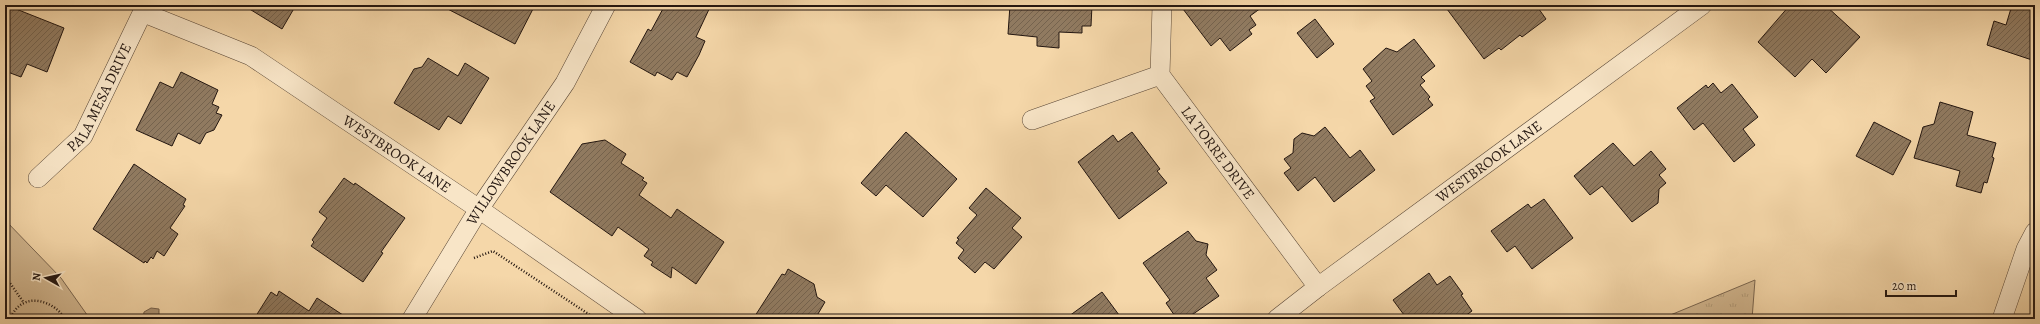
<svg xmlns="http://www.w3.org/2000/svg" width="2040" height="324" viewBox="0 0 2040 324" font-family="Alegreya,serif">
<defs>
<pattern id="grass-tufts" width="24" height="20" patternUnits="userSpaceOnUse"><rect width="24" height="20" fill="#d1b68f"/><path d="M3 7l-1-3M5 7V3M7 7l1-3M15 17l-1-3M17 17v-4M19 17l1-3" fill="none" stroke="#b39c7a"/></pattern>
<pattern id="water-ripples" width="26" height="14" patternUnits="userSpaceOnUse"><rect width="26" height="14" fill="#ae9575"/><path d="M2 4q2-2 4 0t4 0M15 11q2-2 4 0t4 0" fill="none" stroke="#8d795f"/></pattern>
<pattern id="building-hatch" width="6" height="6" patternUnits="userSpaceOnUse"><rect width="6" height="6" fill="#907a60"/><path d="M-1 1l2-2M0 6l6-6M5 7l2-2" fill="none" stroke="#75634e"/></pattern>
</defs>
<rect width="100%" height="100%" fill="#f5d7a9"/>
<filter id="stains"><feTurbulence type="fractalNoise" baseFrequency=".005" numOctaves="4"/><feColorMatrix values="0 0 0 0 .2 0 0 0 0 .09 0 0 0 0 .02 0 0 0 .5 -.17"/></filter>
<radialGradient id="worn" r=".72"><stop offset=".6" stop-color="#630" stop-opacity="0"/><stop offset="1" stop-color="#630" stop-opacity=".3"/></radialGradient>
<!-- grass -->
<path fill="url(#grass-tufts)" stroke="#7a6650" d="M1755 280 1752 319H1664L1668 316Z"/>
<!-- park -->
<path fill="#d1b68f" stroke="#7a6650" d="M5 220 61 278 90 319H5Z"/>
<!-- water -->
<path fill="url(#water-ripples)" stroke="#76624d" d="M151 308 159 309V319H143L144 312Z"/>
<!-- building -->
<g fill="url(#building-hatch)" stroke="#231610">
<path d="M6 5 64 28 47 72 27 64 21 77 5 71Z"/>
<path d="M243 5H296L282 29Z"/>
<path d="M440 5H535L515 44Z"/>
<path d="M665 5H711L696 37 705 41 699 55 687 77 677 72 672 80 657 72 655 76 630 62 648 29 651 31Z"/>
<path d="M1010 5H1092L1091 26H1082V33L1059 32V48L1037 46V37L1008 34Z"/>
<path d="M1180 5H1265L1250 16 1256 25 1249 30 1252 34 1230 51 1220 38 1211 46Z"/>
<path d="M1444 5H1536L1546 19 1522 37 1520 35 1501 50 1499 48 1484 59Z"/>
<path d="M1790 5H1825L1860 37 1826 73 1812 59 1795 77 1758 42Z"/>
<path d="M2012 5H2024L2035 8V61L1987 45 1994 21 2006 25Z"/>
<path d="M1315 19 1334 44 1317 58 1297 33Z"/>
<path d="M1414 39 1435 66 1421 77 1425 81 1420 85 1430 97 1428 99 1433 105 1393 135 1370 101 1375 98 1366 86 1372 81 1363 69 1386 48 1397 52Z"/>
<path d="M428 58 458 76 465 63 489 78 461 124 448 116 439 130 394 103 414 69 422 67Z"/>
<path d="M181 72 218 90 212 104 219 107 216 113 222 115 214 130 206 133 200 144 178 133 172 146 136 130 160 82 173 88Z"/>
<path d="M1713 83 1721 93 1732 84 1758 117 1743 129 1755 145 1734 162 1703 123 1694 130 1677 108 1706 85 1708 88Z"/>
<path d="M1940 102 1973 112 1967 135 1996 143 1992 157 1994 158 1987 183 1984 182 1981 193 1956 186 1960 171 1914 158 1923 127 1934 124Z"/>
<path d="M1874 122 1911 141 1893 175 1856 156Z"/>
<path d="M1325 127 1350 158 1360 150 1375 170 1334 202 1315 177 1298 191 1284 173 1291 168 1284 159 1293 153 1294 139 1302 133 1314 136Z"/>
<path d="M906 132 957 179 923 217 886 185 876 196 861 183Z"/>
<path d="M1132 132 1160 169 1157 171 1167 183 1119 219 1078 162 1113 135 1118 142Z"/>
<path d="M605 140 626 154 621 163 644 178 642 180 647 183 639 195 671 218 677 209 724 242 696 284 672 267 671 278 651 265 653 262 644 256 649 249 618 227 612 236 550 192 582 144Z"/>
<path d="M1613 143 1634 166 1651 151 1666 169 1659 175 1666 183 1659 189 1658 203 1632 222 1602 186 1590 195 1574 176Z"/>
<path d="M134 164 186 199 183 205 185 206 170 228 178 234 164 256 157 251 153 259 151 257 147 263 145 261 144 263 93 229Z"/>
<path d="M344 178 354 185 355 183 405 218 381 252 383 253 363 282 311 246 314 242 312 240 327 218 319 212Z"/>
<path d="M986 188 1021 218 1012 228 1022 237 994 269 985 262 975 273 958 258 964 250 956 243 959 239 957 238 977 215 969 208Z"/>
<path d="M1544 199 1573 238 1532 269 1515 246 1507 252 1491 231 1528 204 1531 208Z"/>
<path d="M1188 231 1196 241 1208 244 1206 255 1217 270 1206 278 1219 296 1186 319H1177L1166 303 1170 300 1143 263Z"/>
<path d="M788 269 814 284 817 297 825 302 815 319H753L782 274 785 275Z"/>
<path d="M1429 273 1437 285 1450 276 1463 294 1461 295 1472 311 1461 319H1407L1393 300Z"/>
<path d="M279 291 309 311 317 298 349 319H254L271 292 277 296Z"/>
<path d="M1102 292 1122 319H1065Z"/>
</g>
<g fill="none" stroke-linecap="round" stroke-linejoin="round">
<defs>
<g id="street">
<path id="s1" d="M1162 5 1160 75 1318 287"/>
<path id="s2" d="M144 13 251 56 479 209 637 319"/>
<path d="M1032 120 1160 75"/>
<path id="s3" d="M38 178 83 136 146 5"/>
<path id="s4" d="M412 319 479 209 565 83 606 5"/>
<path id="s5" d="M1277 319 1318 287 1702 5"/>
<path d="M2002 319 2026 249 2035 232"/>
</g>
</defs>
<!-- street casing -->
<use href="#street" stroke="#584636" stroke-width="20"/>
<!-- path -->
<g stroke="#231610" stroke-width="2.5" stroke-dasharray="1 2" stroke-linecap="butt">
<path d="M5 231 9 223"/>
<path d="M474 258 493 251 596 319"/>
<path d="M5 276 24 303"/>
<path d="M9 319C13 313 17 306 24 303 38 296 58 306 65 319"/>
</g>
<!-- street -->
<use href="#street" stroke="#f8e5c7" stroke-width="19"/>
</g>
<g text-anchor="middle" stroke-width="4" stroke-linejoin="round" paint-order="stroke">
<!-- street labels -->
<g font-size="15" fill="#231610" stroke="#f8e5c7">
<text dy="5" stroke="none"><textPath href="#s3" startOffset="103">PALA MESA DRIVE</textPath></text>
<text dy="5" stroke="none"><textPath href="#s1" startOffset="167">LA TORRE DRIVE</textPath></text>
<text dy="5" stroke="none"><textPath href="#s2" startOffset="291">WESTBROOK LANE</textPath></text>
<text dy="5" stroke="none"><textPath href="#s5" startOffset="264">WESTBROOK LANE</textPath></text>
<text dy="5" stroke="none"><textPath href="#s4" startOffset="185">WILLOWBROOK LANE</textPath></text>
</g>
</g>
<!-- margin -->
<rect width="2040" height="324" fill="none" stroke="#f5d7a9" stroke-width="20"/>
<rect x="6" y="6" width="2028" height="312" fill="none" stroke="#231610" stroke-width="2"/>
<rect x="10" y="10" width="2020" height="304" fill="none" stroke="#231610"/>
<!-- north arrow -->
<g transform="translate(46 278) rotate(278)" stroke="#f8e5c7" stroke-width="3" paint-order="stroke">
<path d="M0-3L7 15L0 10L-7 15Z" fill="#231610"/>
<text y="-6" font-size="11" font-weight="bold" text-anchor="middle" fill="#231610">N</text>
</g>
<!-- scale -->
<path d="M1886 290v6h70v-6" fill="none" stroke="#231610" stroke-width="2"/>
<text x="1892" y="290" font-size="12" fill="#231610" stroke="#f8e5c7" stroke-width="3" paint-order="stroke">20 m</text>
<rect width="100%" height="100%" filter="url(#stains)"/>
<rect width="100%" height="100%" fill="url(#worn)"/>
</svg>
